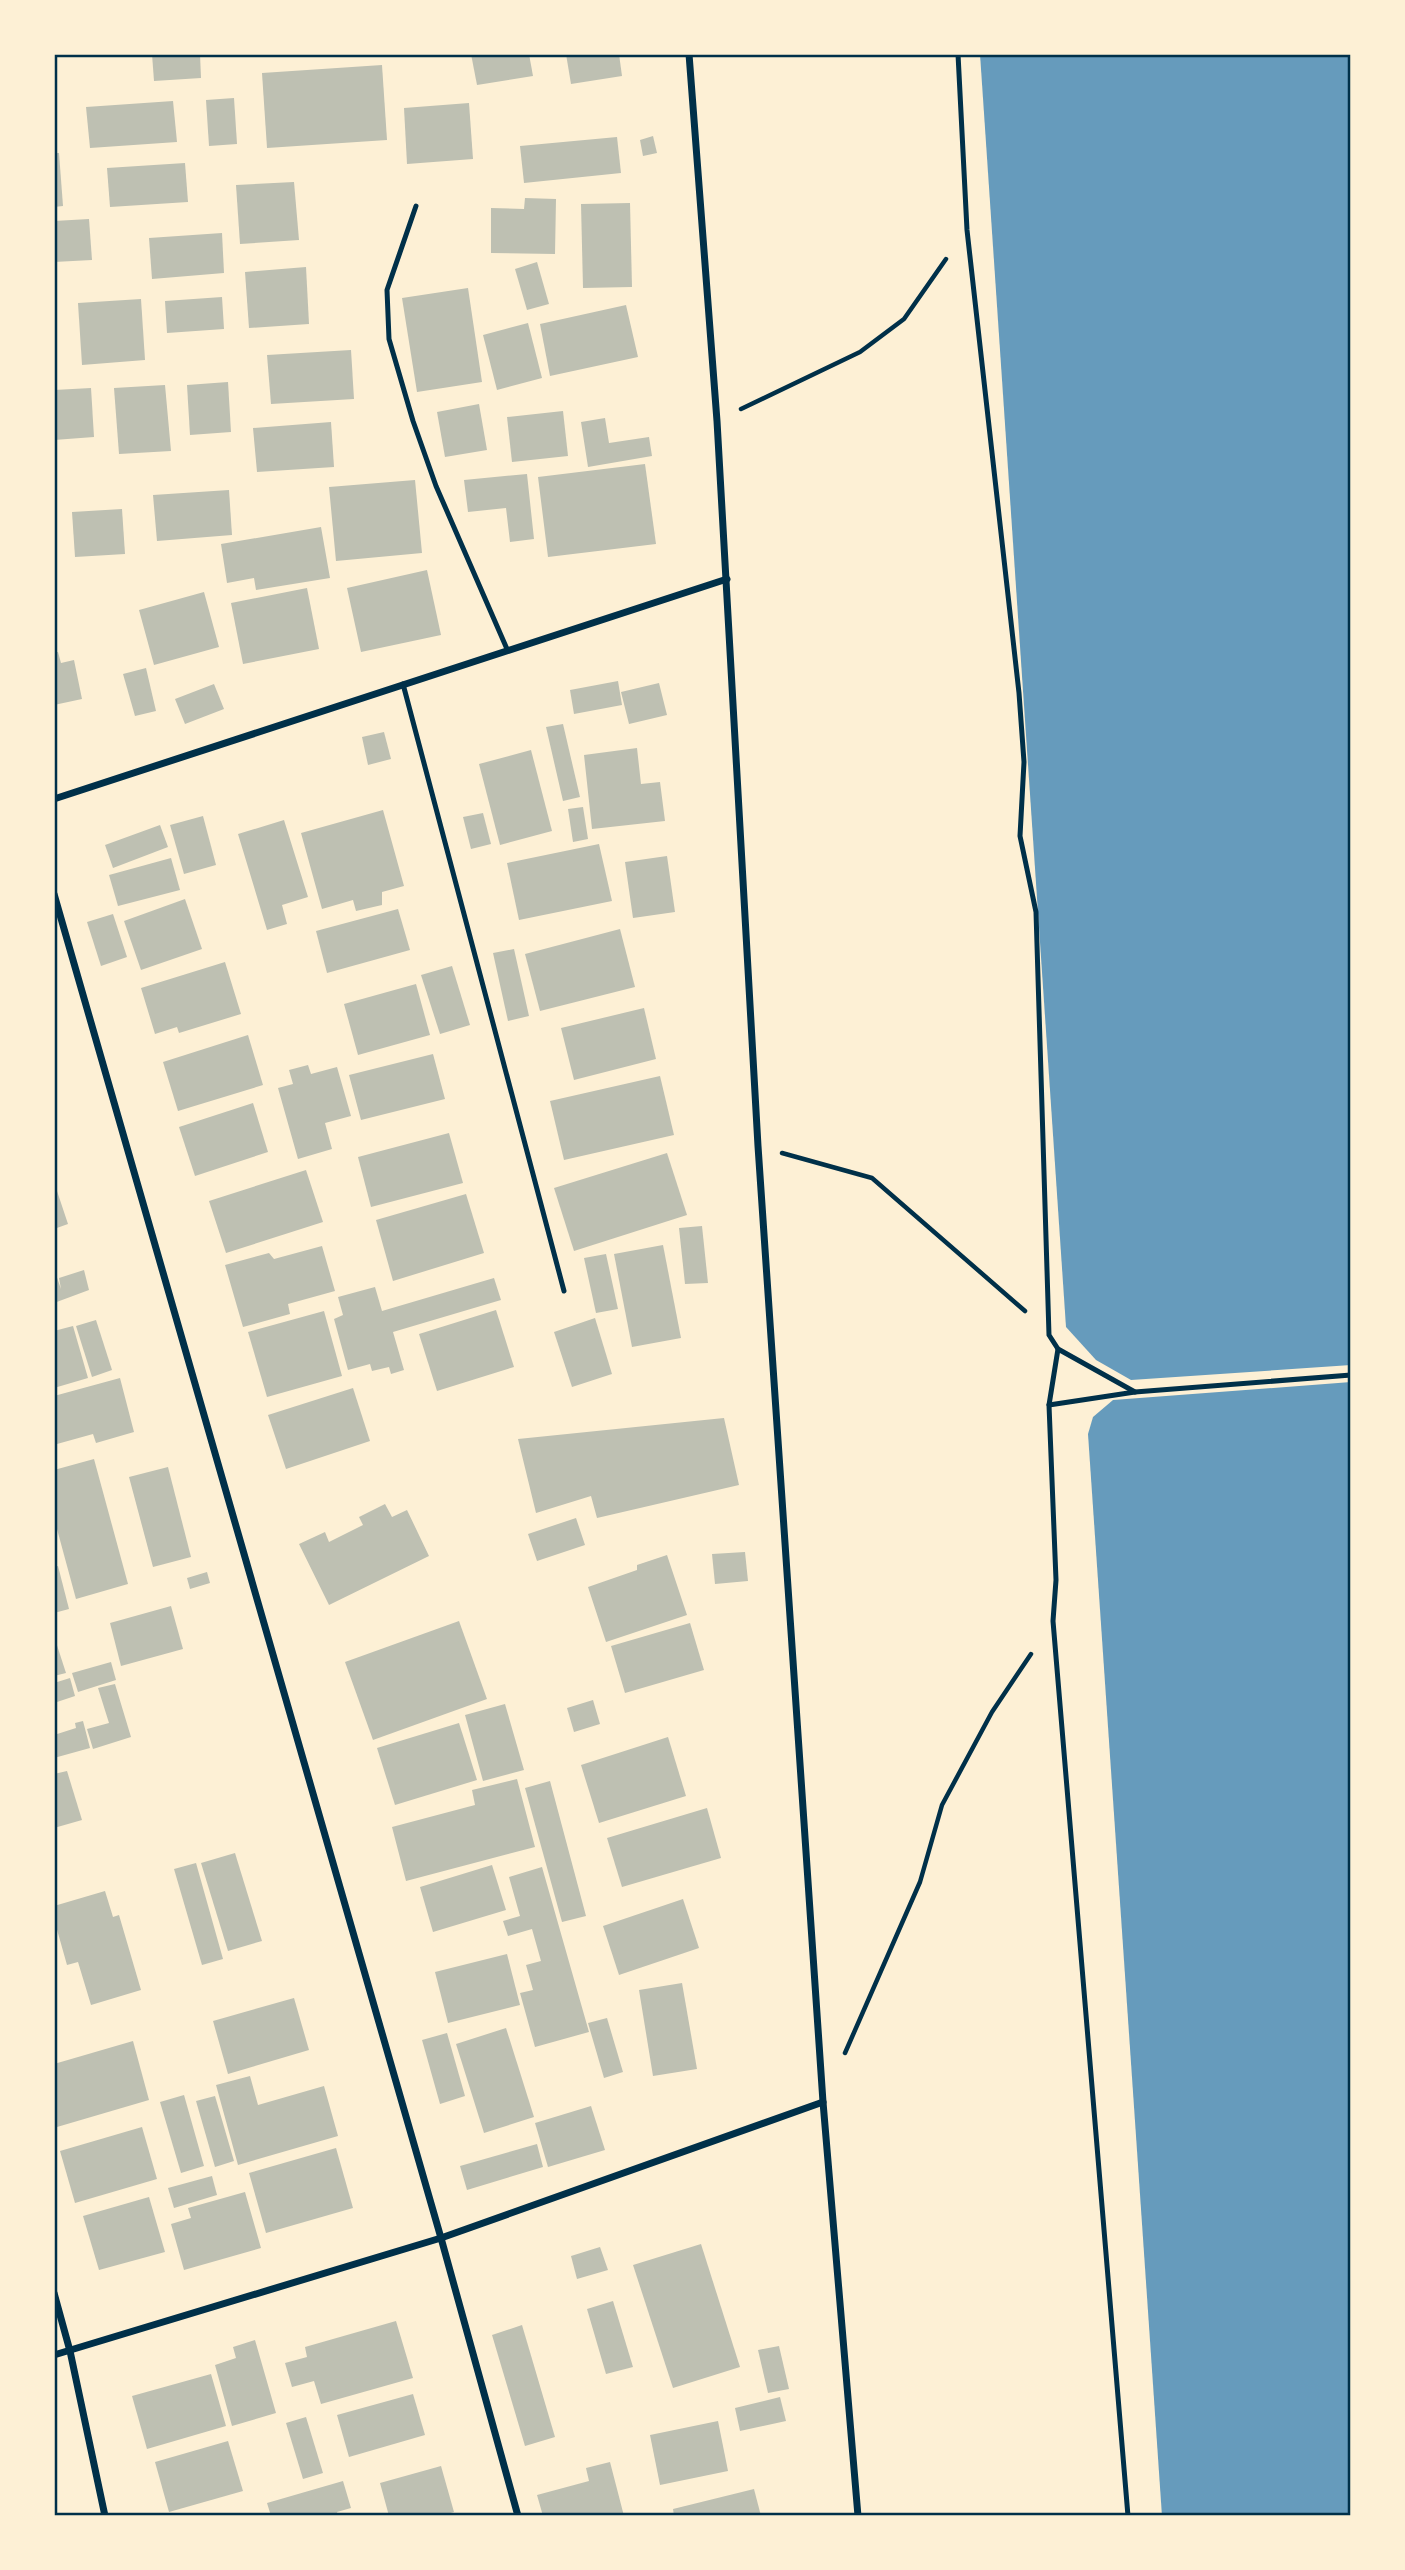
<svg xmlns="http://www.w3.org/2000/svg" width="1405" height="2570" viewBox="0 0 1405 2570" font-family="Signika,sans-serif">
<rect width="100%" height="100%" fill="#fdf0d5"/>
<!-- water -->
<g fill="#669bbc">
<path d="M980 54H1351V1365L1131 1380 1096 1360 1066 1327Z"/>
<path d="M1351 1382V2516H1162L1088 1434 1093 1417 1113 1400Z"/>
</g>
<!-- building -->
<g fill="#bec0b2">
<path d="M152 54H200L201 78 154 81Z"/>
<path d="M471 54H529L533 76 477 85Z"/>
<path d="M566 54H619L622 76 571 84Z"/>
<path d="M382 65 387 140 267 148 262 73Z"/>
<path d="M234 98 237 144 209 146 206 100Z"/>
<path d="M173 101 177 142 90 148 86 107Z"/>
<path d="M469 103 473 159 407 164 404 108Z"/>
<path d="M653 136 657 153 643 156 640 140Z"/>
<path d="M617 137 621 173 524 183 520 146Z"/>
<path d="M54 153H59L63 206 54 207Z"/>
<path d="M185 163 188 202 110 207 107 168Z"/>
<path d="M294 182 299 240 240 244 236 185Z"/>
<path d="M525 198 556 199 555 254 491 253V208L524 209Z"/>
<path d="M630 203 632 287 583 288 581 204Z"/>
<path d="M89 219 92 260 54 262V221Z"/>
<path d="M222 233 224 273 152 279 149 238Z"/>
<path d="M537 262 549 304 527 310 515 269Z"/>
<path d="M306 267 309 324 249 328 245 272Z"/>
<path d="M468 288 482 382 417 392 402 298Z"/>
<path d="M222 297 224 329 167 333 165 301Z"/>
<path d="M141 299 145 360 82 365 78 303Z"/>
<path d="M626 305 638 357 550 376 540 324Z"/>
<path d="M528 323 542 378 497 390 483 335Z"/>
<path d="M351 350 354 399 271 404 267 355Z"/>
<path d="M228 382 231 432 190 435 187 385Z"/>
<path d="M165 385 171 451 119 454 114 388Z"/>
<path d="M91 388 94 437 54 440V390Z"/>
<path d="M479 404 487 450 445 457 437 412Z"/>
<path d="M563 411 568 456 512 462 507 417Z"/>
<path d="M605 418 609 443 649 437 652 456 588 467 581 422Z"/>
<path d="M331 422 334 467 257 472 253 428Z"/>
<path d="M645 464 656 544 548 557 538 477Z"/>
<path d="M527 474 534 539 510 542 506 508 468 512 464 480Z"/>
<path d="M415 480 422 553 336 561 329 487Z"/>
<path d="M229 490 232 535 157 541 153 495Z"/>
<path d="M122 509 125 554 75 557 72 512Z"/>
<path d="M321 527 330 578 256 590 254 578 227 583 221 544Z"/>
<path d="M427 570 441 635 361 652 347 588Z"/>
<path d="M307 588 319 649 243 664 231 603Z"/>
<path d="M204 592 219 647 154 665 139 610Z"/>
<path d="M54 652H58L61 663 74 660 82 699 54 705Z"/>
<path d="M146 668 156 711 135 716 123 674Z"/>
<path d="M618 681 622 705 574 714 570 690Z"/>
<path d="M659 683 667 715 629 724 621 692Z"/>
<path d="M214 684 224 709 185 724 175 699Z"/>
<path d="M563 724 580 797 563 801 546 727Z"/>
<path d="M384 732 391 759 368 765 362 737Z"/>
<path d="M637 748 641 784 660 782 665 821 592 829 584 755Z"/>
<path d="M531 750 552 831 500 845 479 764Z"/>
<path d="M583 807 588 839 573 842 568 809Z"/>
<path d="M383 810 404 886 382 892V905L356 911 353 900 322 909 301 833Z"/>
<path d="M483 813 491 844 471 849 463 817Z"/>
<path d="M203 816 216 865 184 874 170 825Z"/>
<path d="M284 820 308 897 282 905 287 924 267 930 238 834Z"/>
<path d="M160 825 168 847 113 868 105 845Z"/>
<path d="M599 844 612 901 519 920 507 863Z"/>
<path d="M667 856 675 912 633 918 625 862Z"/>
<path d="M171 858 180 890 118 906 109 875Z"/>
<path d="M185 899 202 949 141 970 124 921Z"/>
<path d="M398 909 410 950 327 973 316 931Z"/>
<path d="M113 914 127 957 101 966 87 922Z"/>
<path d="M620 929 635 987 540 1011 525 954Z"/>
<path d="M514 949 529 1016 508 1021 493 953Z"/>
<path d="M225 962 241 1014 179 1033 177 1027 155 1034 141 988Z"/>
<path d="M452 966 470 1025 440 1034 421 975Z"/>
<path d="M416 984 430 1035 358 1055 344 1004Z"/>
<path d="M644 1008 656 1059 574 1080 561 1028Z"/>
<path d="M248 1035 263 1085 178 1111 163 1062Z"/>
<path d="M433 1054 445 1099 361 1120 349 1075Z"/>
<path d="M308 1065 311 1074 337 1067 351 1116 325 1123 332 1149 298 1159 278 1088 293 1084 289 1070Z"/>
<path d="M660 1076 674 1135 564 1160 550 1101Z"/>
<path d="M253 1103 268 1152 195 1176 179 1127Z"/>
<path d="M449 1133 463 1183 371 1207 358 1157Z"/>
<path d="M667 1153 687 1215 574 1251 554 1188Z"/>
<path d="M306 1170 323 1222 226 1253 209 1201Z"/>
<path d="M54 1182 68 1224 54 1229Z"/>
<path d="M466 1194 484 1253 393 1281 376 1220Z"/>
<path d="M702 1226 708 1283 685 1284 679 1228Z"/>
<path d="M663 1245 681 1338 632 1347 614 1254Z"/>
<path d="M322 1246 335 1291 288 1304 290 1314 243 1327 225 1265 269 1253 274 1259Z"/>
<path d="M606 1254 618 1309 596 1313 584 1258Z"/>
<path d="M54 1269 61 1289 59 1278 84 1270 89 1290 54 1303Z"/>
<path d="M494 1278 501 1300 393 1332 404 1370 391 1374 389 1367 372 1371 370 1364 348 1370 334 1319 343 1315 338 1297 375 1287 382 1311Z"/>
<path d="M496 1310 514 1367 437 1391 419 1334Z"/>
<path d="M324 1311 342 1376 267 1397 248 1332Z"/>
<path d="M595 1318 612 1374 572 1387 554 1332Z"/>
<path d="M96 1320 112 1370 92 1377 76 1326Z"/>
<path d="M73 1326 88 1378 54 1388V1331Z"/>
<path d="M120 1378 134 1432 96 1443 93 1434 57 1444 54 1435V1396Z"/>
<path d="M353 1388 370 1441 286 1469 268 1415Z"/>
<path d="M724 1418 739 1485 597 1518 591 1496 536 1513 518 1439Z"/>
<path d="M94 1459 128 1584 76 1599 54 1518V1470Z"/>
<path d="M168 1467 191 1557 153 1567 129 1477Z"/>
<path d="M385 1504 392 1517 407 1510 429 1556 329 1605 299 1544 325 1532 329 1542 363 1525 359 1517Z"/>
<path d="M576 1518 585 1545 537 1561 528 1534Z"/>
<path d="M745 1552 748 1581 715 1584 712 1554Z"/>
<path d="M667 1555 687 1615 606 1642 588 1587 637 1570V1565Z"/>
<path d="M58 1566 69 1609 54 1613V1567Z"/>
<path d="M207 1572 210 1583 190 1589 187 1578Z"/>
<path d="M171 1606 183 1649 121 1666 110 1623Z"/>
<path d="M459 1621 487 1699 373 1740 345 1662Z"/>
<path d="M690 1623 704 1670 625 1693 611 1646Z"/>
<path d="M54 1636 66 1673 54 1676Z"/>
<path d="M111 1662 116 1680 78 1692 72 1673Z"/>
<path d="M70 1678 75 1696 54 1703V1683Z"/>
<path d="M115 1684 131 1737 93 1749 87 1729 109 1723 98 1688Z"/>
<path d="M593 1700 600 1724 574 1732 567 1708Z"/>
<path d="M505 1704 524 1770 483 1781 465 1715Z"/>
<path d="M83 1721 90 1748 54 1758V1735L76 1728 75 1723Z"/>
<path d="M459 1723 477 1780 395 1805 377 1748Z"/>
<path d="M668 1737 686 1796 599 1823 581 1765Z"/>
<path d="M67 1771 82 1820 54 1828V1774Z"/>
<path d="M517 1779 535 1847 406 1881 392 1827 475 1805 472 1790Z"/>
<path d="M550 1781 586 1916 562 1922 525 1788Z"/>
<path d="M707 1808 721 1858 622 1887 607 1838Z"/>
<path d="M235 1853 262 1941 228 1951 201 1863Z"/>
<path d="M196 1863 223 1959 202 1965 174 1869Z"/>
<path d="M492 1865 506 1910 433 1932 420 1887Z"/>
<path d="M542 1867 589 2032 535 2047 520 1993 533 1990 526 1965 541 1961 532 1929 508 1936 503 1921 520 1916 509 1877Z"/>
<path d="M105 1891 113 1917 119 1915 141 1990 91 2005 78 1962 67 1965 54 1919V1906Z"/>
<path d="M683 1899 699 1948 619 1975 603 1926Z"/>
<path d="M507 1954 520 2005 448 2023 435 1972Z"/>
<path d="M682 1983 697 2069 653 2076 639 1990Z"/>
<path d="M294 1998 309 2050 228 2074 213 2021Z"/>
<path d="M607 2018 623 2072 604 2078 588 2023Z"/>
<path d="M506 2028 534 2117 484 2133 456 2044Z"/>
<path d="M447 2033 465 2096 440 2104 422 2040Z"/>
<path d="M133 2041 149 2100 57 2127 54 2117V2064Z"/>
<path d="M250 2076 258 2105 324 2086 338 2136 238 2165 216 2085Z"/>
<path d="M184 2095 204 2166 181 2173 160 2102Z"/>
<path d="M215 2096 234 2161 215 2167 196 2101Z"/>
<path d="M591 2106 605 2150 548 2167 535 2123Z"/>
<path d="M142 2127 157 2179 75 2203 60 2151Z"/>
<path d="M537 2144 543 2167 467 2190 460 2166Z"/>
<path d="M336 2148 353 2208 266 2233 249 2173Z"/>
<path d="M212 2176 217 2195 174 2208 168 2188Z"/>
<path d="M245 2192 261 2248 184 2270 171 2224 191 2218 188 2208Z"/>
<path d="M149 2197 165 2252 99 2270 83 2216Z"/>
<path d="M701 2244 740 2367 673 2388 633 2265Z"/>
<path d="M600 2247 608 2270 577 2279 571 2256Z"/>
<path d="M613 2301 633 2367 606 2374 587 2309Z"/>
<path d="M396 2321 413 2378 321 2404 314 2381 292 2387 285 2363 307 2357 305 2347Z"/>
<path d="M522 2325 555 2437 525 2446 492 2335Z"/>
<path d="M255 2340 276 2413 232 2426 215 2365 236 2358 233 2347Z"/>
<path d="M779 2346 789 2389 768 2393 758 2350Z"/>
<path d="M211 2374 226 2426 147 2449 132 2396Z"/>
<path d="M413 2394 425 2435 349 2457 337 2415Z"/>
<path d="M780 2397 786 2421 740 2431 735 2408Z"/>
<path d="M306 2417 323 2473 303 2479 286 2423Z"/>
<path d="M718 2421 728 2471 660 2485 650 2435Z"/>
<path d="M228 2441 243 2491 169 2512 155 2462Z"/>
<path d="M610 2462 624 2516H543L537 2495 589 2481 586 2468Z"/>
<path d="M441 2466 454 2512 441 2516H389L380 2483Z"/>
<path d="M343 2481 351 2508 337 2512 338 2516H271L267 2503Z"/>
<path d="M754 2489 761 2516H674L673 2509Z"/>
</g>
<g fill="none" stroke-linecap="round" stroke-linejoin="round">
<!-- path -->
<g stroke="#003049" stroke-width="4.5">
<path d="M741 409 860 352 904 319 946 259"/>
<path d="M782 1153 872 1178 1025 1311"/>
<path d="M845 2053 920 1882 942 1805 992 1712 1031 1654"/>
</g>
<!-- service -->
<g stroke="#003049" stroke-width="5">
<path d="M958 54 967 230 1019 693 1024 762 1020 836 1036 912 1049 1335 1058 1349 1049 1405 1056 1580 1053 1621 1128 2516"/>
<path d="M416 206 387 290 389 339 413 421 436 486 507 649"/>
<path d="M403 684 564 1291"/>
<path d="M1058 1349 1135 1392 1351 1375"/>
<path d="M1049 1405 1135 1392"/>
</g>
<!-- minor -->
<g stroke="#003049" stroke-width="7">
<path d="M689 54 717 421 758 1146 823 2102 858 2516"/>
<path d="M54 799 727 579"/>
<path d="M54 894 441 2238 518 2516"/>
<path d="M54 2293 70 2351 105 2516"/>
<path d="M54 2355 441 2238 823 2102"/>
</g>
</g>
<!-- border -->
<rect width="1405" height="2570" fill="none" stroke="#fdf0d5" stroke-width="112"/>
<rect x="56" y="56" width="1293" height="2458" fill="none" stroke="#003049" stroke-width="2.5"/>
</svg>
